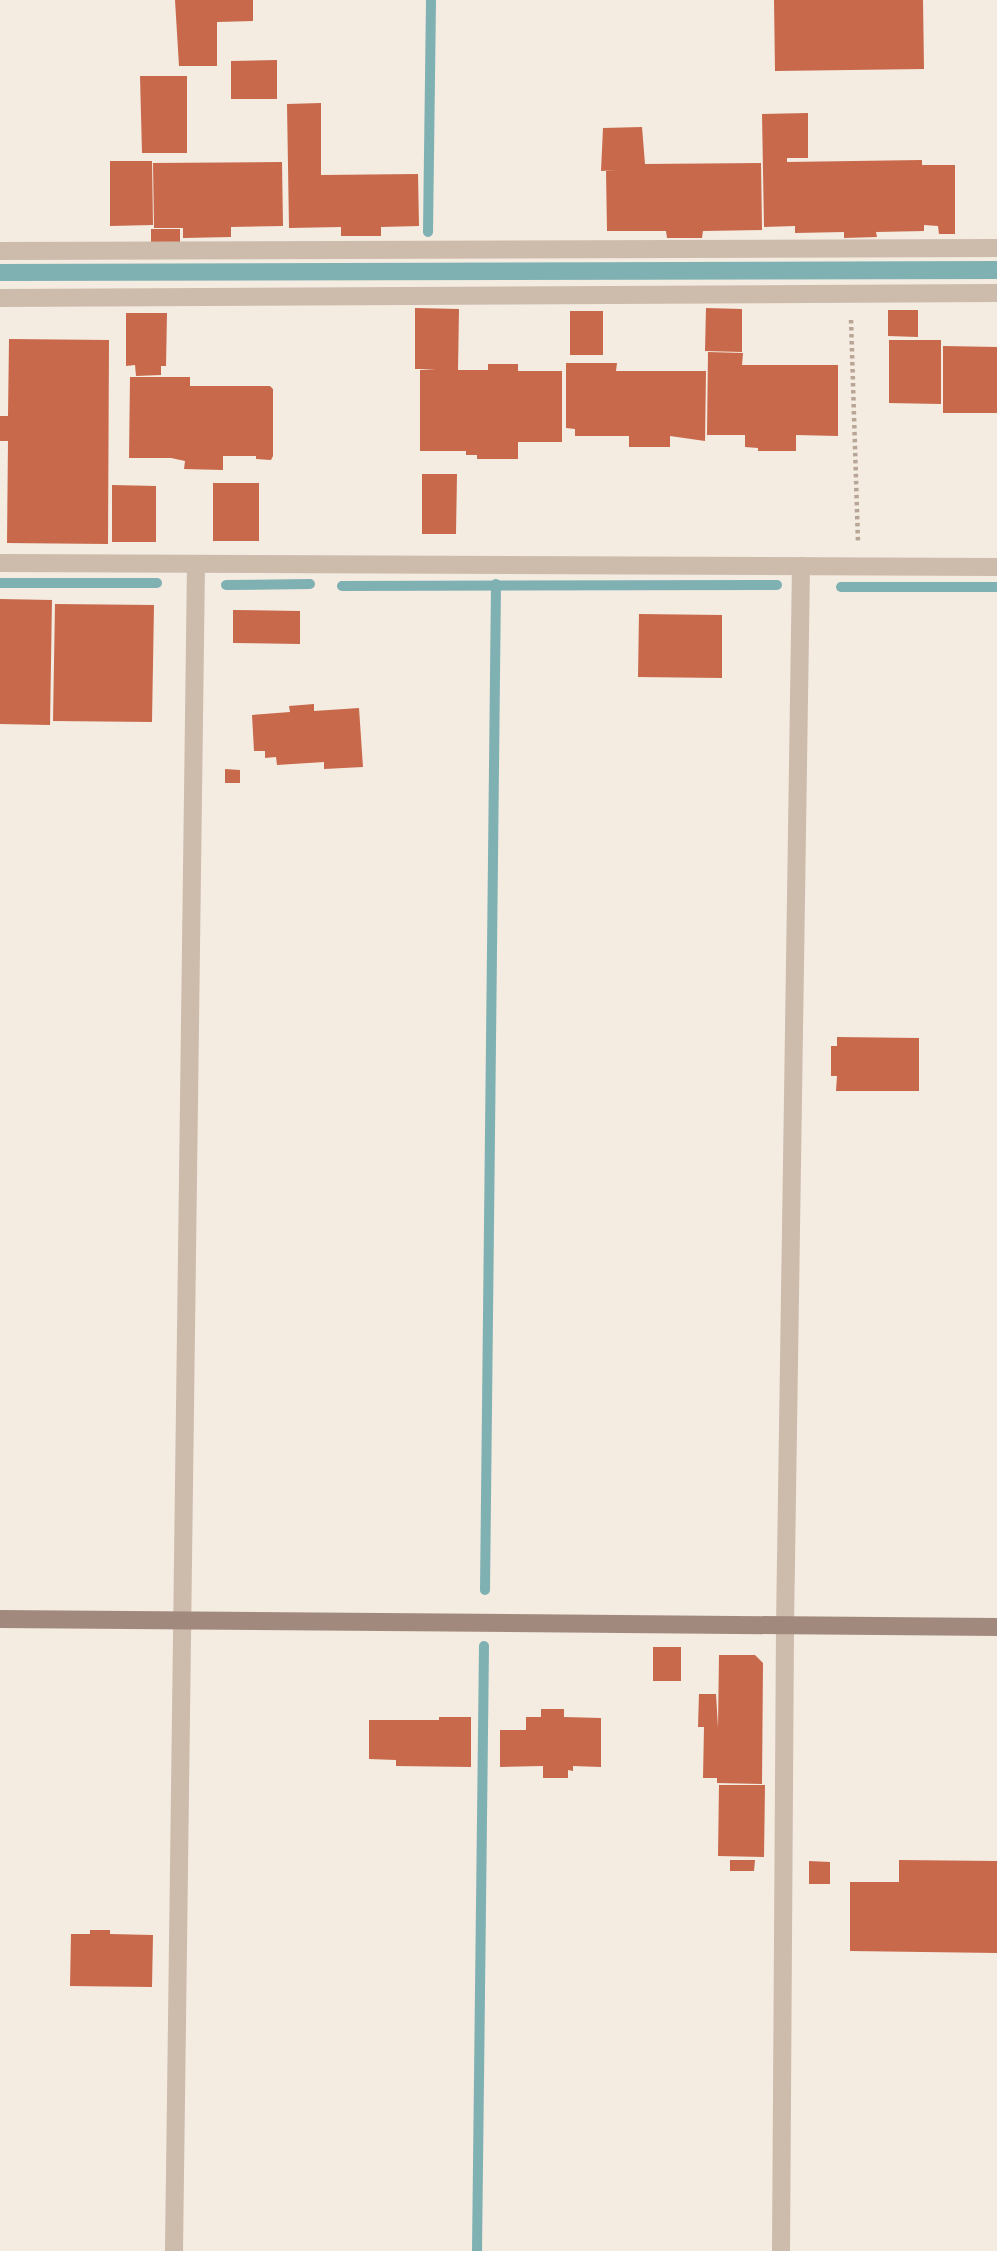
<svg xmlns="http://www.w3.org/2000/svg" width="997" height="2251" viewBox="0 0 997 2251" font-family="'PT Sans',sans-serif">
<rect width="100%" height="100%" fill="#f4ebe1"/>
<!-- water -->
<path fill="#7fb0b2" d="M997 261V279L0 281V264Z"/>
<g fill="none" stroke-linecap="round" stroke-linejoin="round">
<!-- stream -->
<g stroke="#7fb0b2" stroke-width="10">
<path d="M428 232 431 0"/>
<path d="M0 583H157"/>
<path d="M226 585 310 584"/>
<path d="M342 586 777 585"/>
<path d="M841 587H997"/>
<path d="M485 1590 496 584"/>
<path d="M477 2251 484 1646"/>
</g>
</g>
<!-- building -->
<g fill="#c8694b">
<path d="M175 0H253V21L217 22V66H179Z"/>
<path d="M774 0H923L924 69 775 71Z"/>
<path d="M277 60V99H231V61Z"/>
<path d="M140 76H187V153H142Z"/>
<path d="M321 103V175L418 174 419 226 381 227V236H341V227L289 228 287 104Z"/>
<path d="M808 113V158H787V162L922 160V165H955V234H939L938 226 924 225V231L876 232 877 237 844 238V232L795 233V226L764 227 762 114Z"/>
<path d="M642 127 645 164 761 163 762 230 703 231 702 238H667L666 231H607L606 171 617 170 601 171 603 128Z"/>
<path d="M110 161H152L153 225 110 226Z"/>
<path d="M282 162 283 226 231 227V237L183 238V228H154L153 163Z"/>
<rect x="151" y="229" width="29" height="14"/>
<path d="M415 308 459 309 458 370H488V364H518V371H562V442H518V459H477V455H466V451H420V370L436 369H415Z"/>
<path d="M706 308 742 309V352L705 351Z"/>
<path d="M888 310H918V337L888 336Z"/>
<rect x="570" y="311" width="33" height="44"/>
<path d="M126 313H167L166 366H161V375L136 376 135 365 126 366Z"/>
<path d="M9 339 109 340 108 544 7 543 8 441H0V416H8Z"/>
<path d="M889 340H941V404L889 403Z"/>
<path d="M943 346 997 347V413H943Z"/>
<path d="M708 352 743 353 742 365H838V436L796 435V451H758V448L745 447V435H707Z"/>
<path d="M566 363H617L616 371H706L705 441 670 436V447H629V436H575V429L566 428Z"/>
<path d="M130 377H190V386H270L273 389V456L271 460 256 459V456H223V470L184 469 185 461 171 458H129Z"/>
<path d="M422 474H457L456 534H422Z"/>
<rect x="213" y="483" width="46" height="58"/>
<path d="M112 485 156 486V542H112Z"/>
<path d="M0 599 52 600 50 725 0 724Z"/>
<path d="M55 604 154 605 152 722 53 721Z"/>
<path d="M233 610 300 611V644L233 643Z"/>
<path d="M639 614 722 615V678L638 677Z"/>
<path d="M314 704V711L359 708 363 767 324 769V762L277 765 276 757 265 758V751H254L252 715 290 712 289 706Z"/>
<path d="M225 769 240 770V783H225Z"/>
<path d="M837 1037 919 1038V1091H836L837 1076H831V1046H837Z"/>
<rect x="653" y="1647" width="28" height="34"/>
<path d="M719 1655H755L763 1663 762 1784 717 1783V1778H703L704 1727H698L699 1694H716L718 1728Z"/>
<path d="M541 1709H564V1717L601 1718V1767L573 1766V1771L568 1770V1778H543V1766L500 1767V1730H526V1717H541Z"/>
<path d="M439 1717H471V1767L396 1766V1760L369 1759V1720H439Z"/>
<path d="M719 1785H765L764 1857 718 1856Z"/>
<path d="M730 1860H755L754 1871H730Z"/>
<path d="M899 1860 997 1861V1953L850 1951V1882H899Z"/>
<path d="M809 1861 830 1862V1884H809Z"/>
<path d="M90 1930H110V1934L153 1935 152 1987 70 1986 71 1934H90Z"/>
</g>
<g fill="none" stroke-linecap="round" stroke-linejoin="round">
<!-- path -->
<path stroke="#b9a596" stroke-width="4.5" stroke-dasharray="3.5 3.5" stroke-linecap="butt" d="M851 320 858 542"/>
<!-- street -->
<g stroke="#cdbbac" stroke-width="18">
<path d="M0 251 997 248"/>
<path d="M0 298 997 293"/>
<path d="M0 563 997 567"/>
<path d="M174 2251 196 564"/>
<path d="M781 2251 785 1627 801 566"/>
</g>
<!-- secondary -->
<path stroke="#a18a7d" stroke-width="18" d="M0 1619 997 1627"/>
</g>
</svg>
